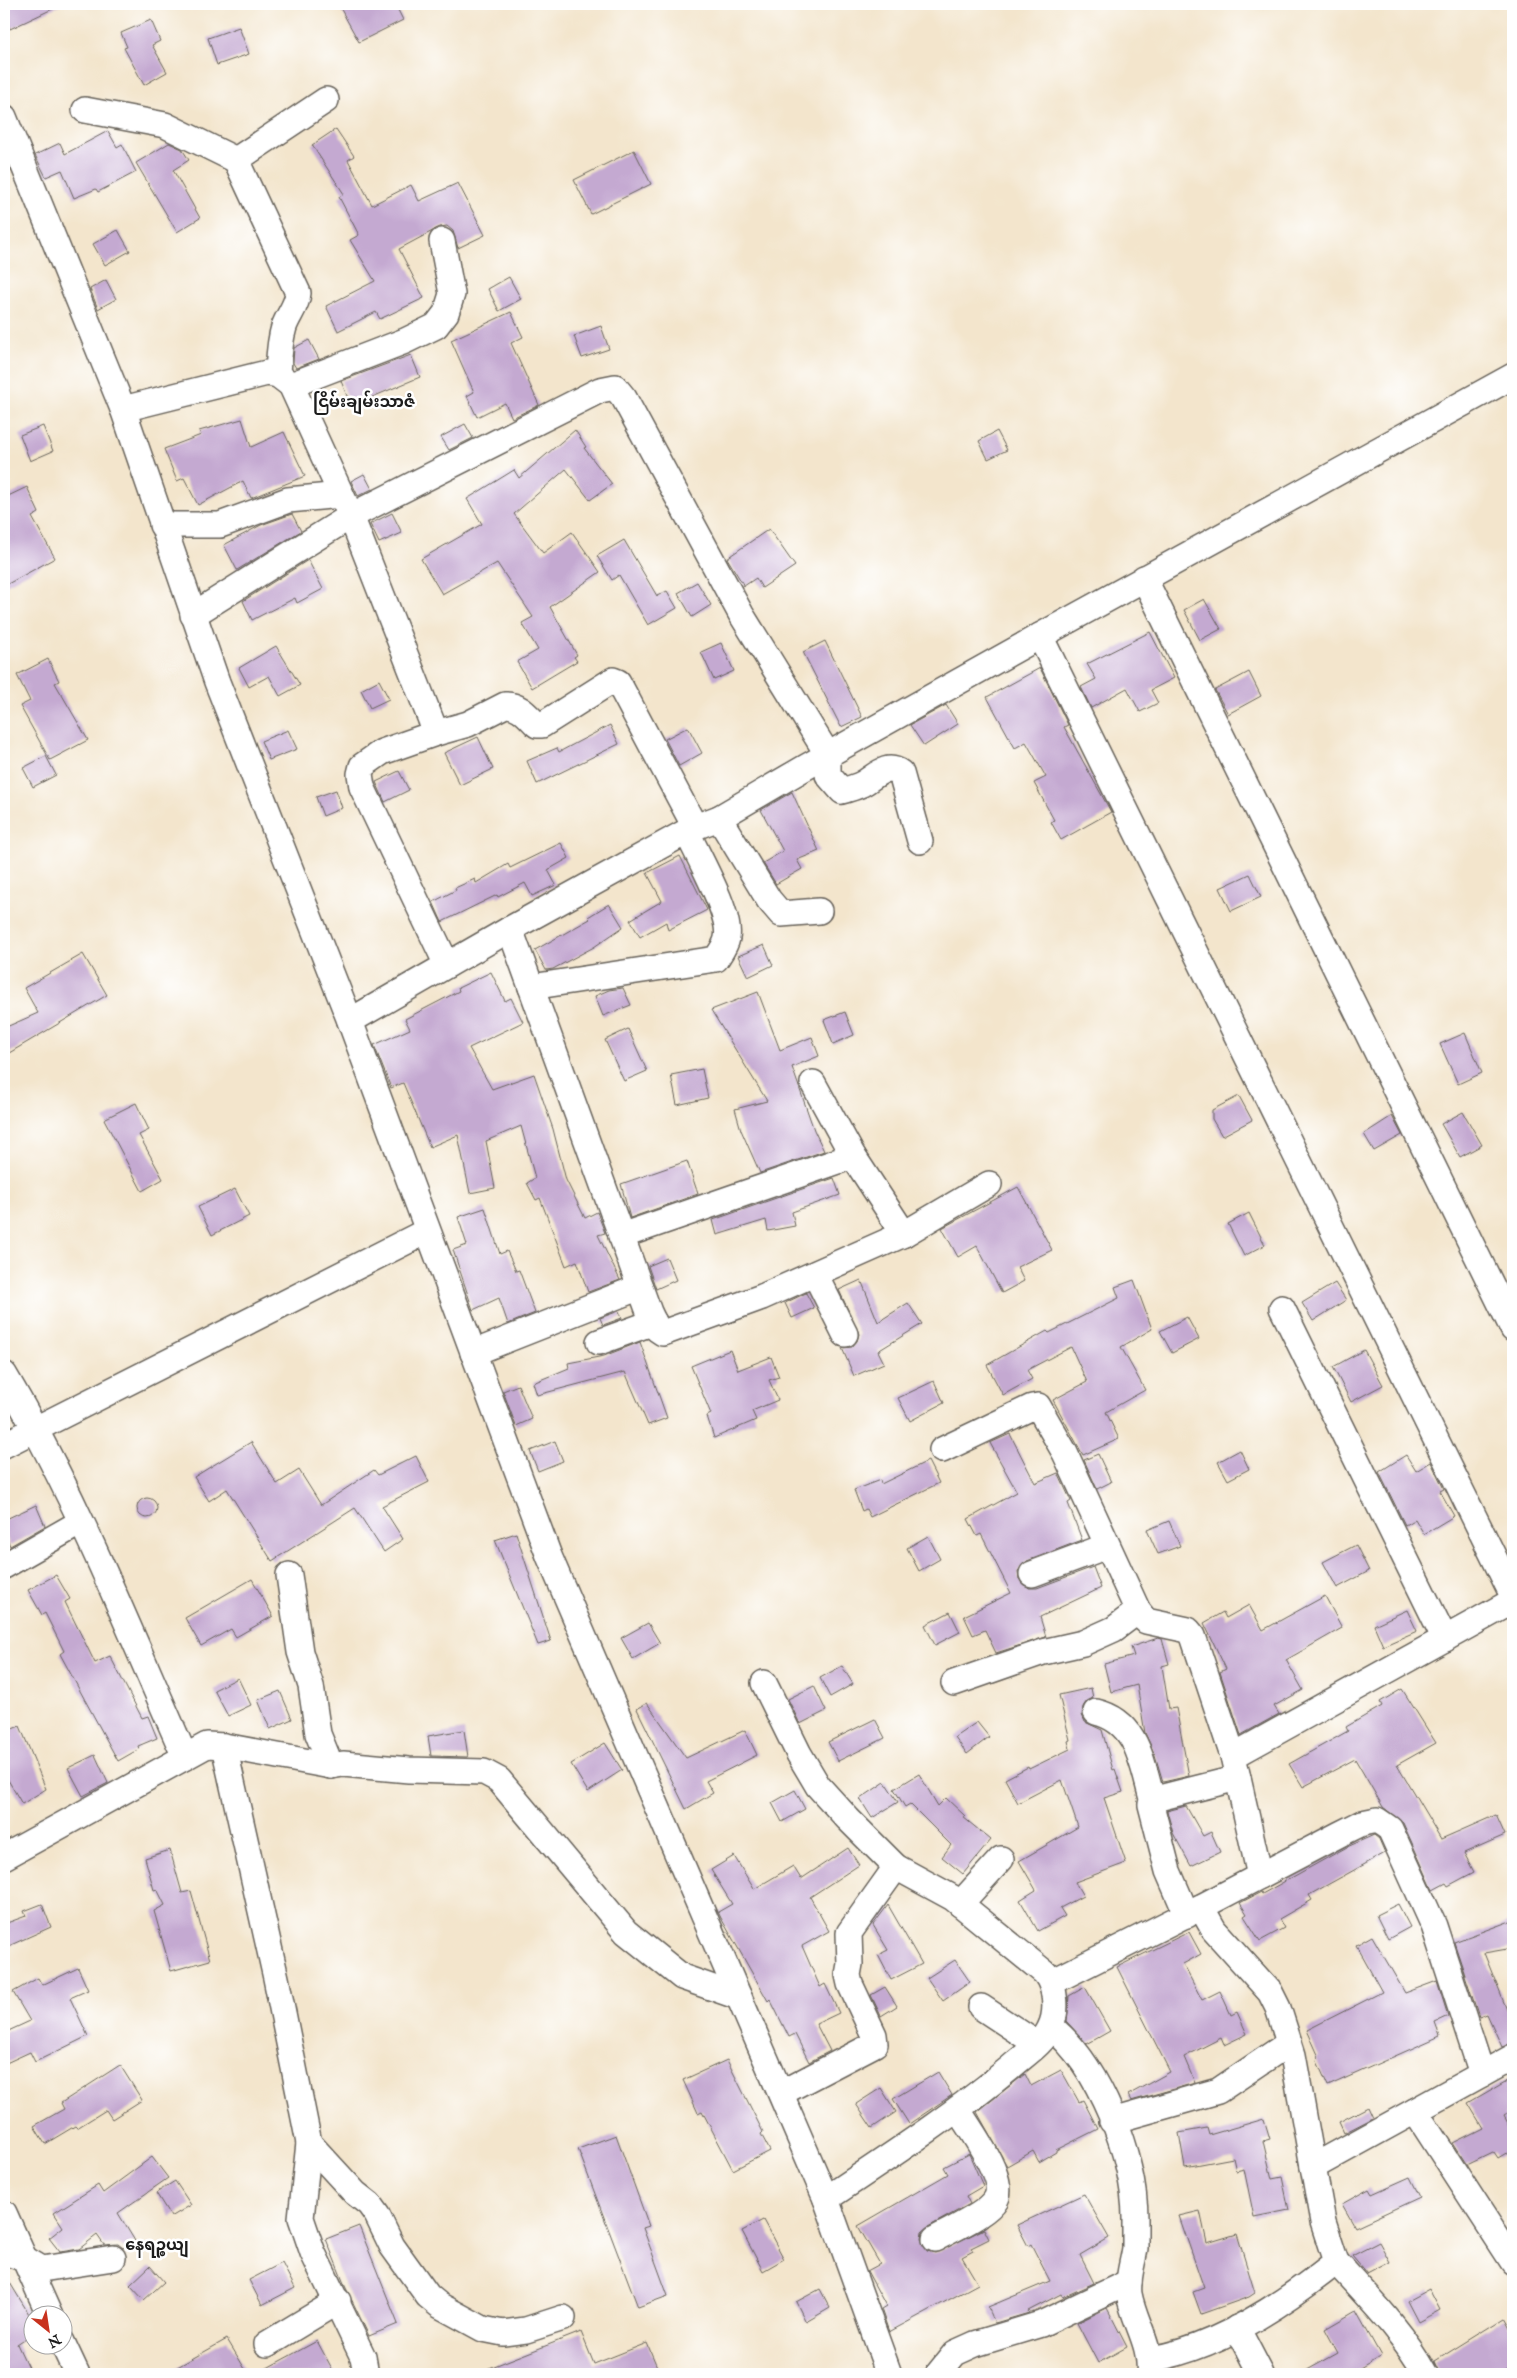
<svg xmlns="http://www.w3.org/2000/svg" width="1517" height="2378" viewBox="0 0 1517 2378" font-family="'IM FELL English','Noto Sans Myanmar',serif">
<rect width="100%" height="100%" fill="#fff"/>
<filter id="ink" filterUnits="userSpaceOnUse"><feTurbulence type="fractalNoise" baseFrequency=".02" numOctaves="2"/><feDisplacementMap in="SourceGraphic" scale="10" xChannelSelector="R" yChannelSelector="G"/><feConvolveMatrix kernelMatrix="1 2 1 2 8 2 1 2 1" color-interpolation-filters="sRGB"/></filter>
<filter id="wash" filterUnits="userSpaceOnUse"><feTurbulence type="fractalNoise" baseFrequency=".0096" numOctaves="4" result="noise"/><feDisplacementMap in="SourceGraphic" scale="20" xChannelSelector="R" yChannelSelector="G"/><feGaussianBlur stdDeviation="1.12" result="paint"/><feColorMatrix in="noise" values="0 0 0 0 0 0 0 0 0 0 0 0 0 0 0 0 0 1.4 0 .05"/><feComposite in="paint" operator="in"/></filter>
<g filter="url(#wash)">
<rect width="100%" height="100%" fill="#f3e5cc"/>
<g id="blocks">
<!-- building -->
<g fill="#c4a9d1">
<path d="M4 4H63L10 29 4 15Z"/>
<path d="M338 4H395L403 20 359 42Z"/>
<path d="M151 20 160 41 152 45 167 72 144 85 124 48 127 47 121 33Z"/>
<path d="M239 27 249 54 217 65 208 38Z"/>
<path d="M336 129 354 156 348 160 372 205 411 185 419 201 458 183 485 235 458 248 453 231 447 226 440 227 399 249 424 298 380 319 376 312 338 331 326 306 375 281 350 240 359 235 339 197 344 194 312 145Z"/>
<path d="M108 131 117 147 122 144 136 172 98 192 96 189 74 198 62 170 46 177 35 155 60 143 65 154Z"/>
<path d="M169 143 182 149 189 160 173 170 200 218 177 232 136 163Z"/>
<path d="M634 150 651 184 591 214 574 180Z"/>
<path d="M118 230 130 251 105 265 93 244Z"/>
<path d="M509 277 521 299 499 311 488 289Z"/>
<path d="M106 280 116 299 98 309 90 289Z"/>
<path d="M511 312 523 337 511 343 539 405 512 418 505 403 477 417 467 396 474 392 451 340Z"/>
<path d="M601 326 609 349 582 358 574 336Z"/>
<path d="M309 340 319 359 296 368 293 363 294 348Z"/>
<path d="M411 355 420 377 351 406 341 381Z"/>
<path d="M242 419 251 447 284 432 305 476 251 498 243 481 198 505 184 478 177 481 164 449 201 435 199 431Z"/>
<path d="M465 424 473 438 449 450 441 437Z"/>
<path d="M43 426 53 451 30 461 20 435Z"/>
<path d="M575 430 586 447 584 448 612 484 590 500 566 469 514 514 543 553 572 532 600 572 550 607 577 655 574 657 577 661 532 688 517 662 538 650 522 623 533 617 497 563 442 594 421 559 482 524 467 499 514 470 519 478Z"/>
<path d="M997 431 1007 450 988 459 979 441Z"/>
<path d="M364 474 372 489 358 496 351 481Z"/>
<path d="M27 487 39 513 32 517 55 558 4 586V498Z"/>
<path d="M392 513 402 533 379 543 370 524Z"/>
<path d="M292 514 301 531 237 570 224 545 261 525Z"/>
<path d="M769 529 795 566 762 588 756 578 744 586 727 558Z"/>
<path d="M624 540 657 596 667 591 677 608 648 625 619 575 612 580 597 556Z"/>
<path d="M308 560 323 589 297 603 295 598 252 620 243 601Z"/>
<path d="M697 582 711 605 692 617 678 593Z"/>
<path d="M1204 599 1221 629 1200 640 1184 610Z"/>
<path d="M1150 632 1174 678 1151 690 1158 703 1140 712 1127 688 1091 708 1081 687 1096 679 1087 664Z"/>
<path d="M825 641 862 717 841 727 803 652Z"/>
<path d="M721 643 734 671 714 680 701 652Z"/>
<path d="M276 646 300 685 280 696 269 676 249 687 239 668Z"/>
<path d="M48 659 59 681 55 683 88 740 50 760 20 706 30 701 17 675Z"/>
<path d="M1040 668 1068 725 1064 727 1111 812 1061 840 1051 822 1054 820 1034 783 1046 777 1026 742 1015 748 987 697Z"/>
<path d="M1249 672 1261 696 1228 714 1215 690Z"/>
<path d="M379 680 389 699 370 708 361 690Z"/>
<path d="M946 705 958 724 924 746 910 725Z"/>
<path d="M610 725 619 744 537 784 527 761 557 748 559 752Z"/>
<path d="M688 727 702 753 679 766 665 739Z"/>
<path d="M288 730 297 749 269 760 261 741Z"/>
<path d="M478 737 493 769 460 785 444 753Z"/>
<path d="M46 756 56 775 33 787 23 768Z"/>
<path d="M399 771 409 790 385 802 376 782Z"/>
<path d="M336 790 342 808 323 816 316 797Z"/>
<path d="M792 792 819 851 797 860 802 869 776 884 763 863 783 851 761 810Z"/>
<path d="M561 843 569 858 548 870 556 885 532 896 525 883 498 897 497 895 442 922 433 902 456 890 455 888 475 879 476 883 508 864 510 868Z"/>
<path d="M680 856 707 910 668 930 666 922 640 937 630 920 662 901 647 873Z"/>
<path d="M1250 874 1261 897 1231 911 1220 888Z"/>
<path d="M609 904 623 927 594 947 553 969 546 970 535 950 590 919 588 917Z"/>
<path d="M764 945 773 965 748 977 738 956Z"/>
<path d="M83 954 107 995 4 1056V1028L38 1013 24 988Z"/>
<path d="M491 972 505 1001 511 998 523 1022 469 1048 492 1089 534 1074 553 1129 566 1180 585 1218 597 1212 605 1233 598 1235 620 1280 588 1292 577 1261 566 1266 540 1198 536 1200 527 1183 535 1178 521 1126 486 1141 495 1188 470 1193 458 1135 430 1147 403 1083 391 1088 374 1045 410 1029 405 1019 459 991 458 988Z"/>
<path d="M623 988 631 1005 603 1016 595 996 609 990Z"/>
<path d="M758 992 780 1050 812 1037 819 1056 792 1067 814 1130 824 1151 760 1173 741 1130 735 1109 767 1101 711 1010Z"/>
<path d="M845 1012 854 1035 833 1044 824 1020Z"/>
<path d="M628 1029 647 1071 624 1081 605 1040Z"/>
<path d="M1465 1033 1482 1073 1458 1084 1440 1044Z"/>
<path d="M702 1069 708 1098 677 1105 671 1075Z"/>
<path d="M1239 1096 1252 1120 1222 1136 1212 1119V1110Z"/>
<path d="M136 1103 149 1130 139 1135 163 1179 142 1191 104 1119Z"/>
<path d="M1463 1112 1482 1145 1460 1157 1441 1124Z"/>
<path d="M1392 1116 1402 1135 1374 1151 1364 1134Z"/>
<path d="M687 1161 698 1194 630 1218 621 1184Z"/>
<path d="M834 1178 840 1195 792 1212 795 1226 768 1231 766 1220 717 1235 713 1220Z"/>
<path d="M1018 1187 1052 1250 1017 1267 1024 1281 1002 1293 977 1246 958 1257 942 1228Z"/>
<path d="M235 1189 249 1216 212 1235 198 1207Z"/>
<path d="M485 1208 500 1254 507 1251 516 1271 519 1270 535 1313 508 1324 499 1298 473 1310 453 1250 467 1245 458 1217Z"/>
<path d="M1249 1213 1265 1245 1244 1256 1228 1224Z"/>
<path d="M667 1258 676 1280 656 1289 648 1266Z"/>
<path d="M861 1280 878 1322 908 1303 922 1324 878 1351 884 1363 854 1376 842 1348 852 1347 857 1341 859 1334 839 1290Z"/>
<path d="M1134 1280 1152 1329 1121 1347 1145 1390 1106 1412 1119 1439 1083 1455 1053 1400 1087 1382 1071 1347 1027 1370 1032 1379 1003 1395 987 1365 1047 1331 1049 1333 1119 1298 1115 1287Z"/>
<path d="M1335 1283 1346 1300 1313 1321 1302 1303Z"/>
<path d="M806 1293 814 1308 792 1318 785 1303Z"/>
<path d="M619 1311 622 1318 603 1325 600 1318Z"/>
<path d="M1187 1317 1199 1339 1172 1353 1160 1331Z"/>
<path d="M640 1342 667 1418 648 1425 625 1372 537 1395 533 1383 569 1368 568 1363 604 1356Z"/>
<path d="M730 1350 738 1370 771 1357 779 1377 769 1380 778 1400 752 1411 756 1420 714 1438 707 1416 711 1414 691 1366Z"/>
<path d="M1364 1350 1383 1385 1351 1402 1333 1367Z"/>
<path d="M934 1381 944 1403 910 1421 898 1398Z"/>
<path d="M518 1385 532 1419 516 1426 503 1391Z"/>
<path d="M1010 1434 1035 1483 1058 1473 1071 1501 1068 1503 1082 1540 1027 1561 1018 1571 1019 1579 1029 1588H1037L1093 1567 1101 1588 1040 1617 1046 1637 996 1653 985 1630 973 1635 964 1616 1011 1593 981 1534 977 1536 968 1519 1017 1492 990 1443Z"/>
<path d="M555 1441 563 1461 538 1471 530 1451Z"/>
<path d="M251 1442 277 1484 299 1470 321 1505 374 1470 378 1475 416 1456 429 1482 382 1506 403 1539 384 1552 355 1508 272 1561 227 1489 209 1501 194 1477Z"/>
<path d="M1240 1450 1249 1469 1228 1480 1218 1462Z"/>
<path d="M1098 1454 1111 1482 1097 1489 1084 1460Z"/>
<path d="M1406 1455 1416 1471 1431 1462 1444 1489 1440 1491 1454 1516 1424 1534 1415 1519 1405 1525 1379 1472Z"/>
<path d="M928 1461 939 1483 870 1517 866 1509 862 1511 854 1490 880 1480 881 1484Z"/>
<circle cx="147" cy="1508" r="10"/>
<path d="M36 1505 45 1526 10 1546 4 1531V1520Z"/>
<path d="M1169 1521 1180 1546 1158 1554 1147 1530Z"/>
<path d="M516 1533 551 1641 538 1645 495 1540Z"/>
<path d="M928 1536 940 1559 919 1571 907 1548Z"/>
<path d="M1356 1545 1369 1571 1337 1588 1323 1562Z"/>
<path d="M56 1575 70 1599 65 1602 95 1663 110 1656 142 1718 148 1716 157 1738 138 1746 139 1749 118 1761 60 1654 64 1651 45 1613 42 1615 28 1590Z"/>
<path d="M252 1579 273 1616 236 1637 231 1629 201 1646 185 1618Z"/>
<path d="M1325 1596 1342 1628 1286 1660 1303 1690 1274 1706 1279 1714 1241 1735 1220 1672 1226 1669 1204 1623 1223 1612 1226 1618 1249 1605 1263 1630Z"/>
<path d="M1407 1610 1417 1631 1383 1646 1374 1625Z"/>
<path d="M950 1612 960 1632 935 1645 925 1625Z"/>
<path d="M648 1623 660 1643 633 1659 621 1638Z"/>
<path d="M1158 1638 1162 1639 1169 1664 1162 1666 1169 1709 1176 1708 1189 1776 1163 1782 1155 1755 1145 1733 1137 1685 1111 1692 1104 1664 1134 1656 1131 1647Z"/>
<path d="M842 1666 853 1684 830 1697 820 1678Z"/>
<path d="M238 1678 251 1705 228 1716 214 1690Z"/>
<path d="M814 1686 826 1711 800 1724 788 1699Z"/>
<path d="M1091 1688 1093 1698 1087 1701 1083 1707 1082 1715 1085 1722 1102 1730 1113 1770 1115 1769 1123 1792 1104 1798 1126 1863 1075 1882 1083 1896 1060 1908 1065 1916 1038 1931 1020 1900 1036 1890 1019 1861 1078 1827 1062 1780 1018 1803 1005 1779 1028 1767 1029 1769 1070 1749 1068 1741 1070 1740 1059 1695Z"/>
<path d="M1402 1689 1436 1743 1397 1765 1441 1839 1496 1815 1505 1835 1464 1853 1474 1872 1448 1886 1446 1883 1433 1890 1403 1823 1383 1807 1355 1759 1303 1787 1289 1764 1348 1731 1346 1727 1382 1706 1380 1702Z"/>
<path d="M280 1691 292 1719 270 1729 258 1700Z"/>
<path d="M647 1703 686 1758 745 1730 757 1755 706 1781 713 1793 686 1809 637 1709Z"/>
<path d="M875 1719 885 1738 838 1761 828 1742Z"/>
<path d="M977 1722 989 1737 967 1754 955 1737Z"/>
<path d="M20 1726 46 1789 22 1804 4 1773V1732Z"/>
<path d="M464 1730 468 1757 431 1756 428 1736Z"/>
<path d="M605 1743 622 1770 588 1792 571 1764Z"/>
<path d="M95 1755 108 1783 83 1796 68 1768Z"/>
<path d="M919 1774 938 1806 946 1798 965 1816 963 1817 991 1840 963 1874 942 1857 951 1845 910 1804 905 1807 894 1789Z"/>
<path d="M885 1782 898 1802 872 1818 860 1799Z"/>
<path d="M795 1790 805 1809 782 1822 772 1803Z"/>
<path d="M1186 1806 1203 1836 1211 1832 1220 1852 1191 1866 1173 1833 1167 1811Z"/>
<path d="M1374 1835 1379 1839 1385 1853 1309 1895 1312 1900 1279 1919 1284 1928 1260 1941 1244 1916 1247 1914 1240 1903 1261 1892 1262 1894 1347 1847Z"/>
<path d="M848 1848 859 1865 810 1897 829 1931 802 1946 820 1987 825 1984 839 2013 816 2024 830 2051 809 2062 795 2034 789 2037 770 1999 768 2001 721 1918 718 1912 732 1904 711 1870 734 1856 754 1889 793 1866 801 1879Z"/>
<path d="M170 1850 182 1893 191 1891 210 1960 171 1971 154 1911 165 1905 157 1889 154 1890 145 1858Z"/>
<path d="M42 1904 51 1927 4 1948V1924L26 1916 24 1911Z"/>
<path d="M1398 1904 1410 1927 1388 1939 1376 1915Z"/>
<path d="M888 1905 922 1964 891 1980 878 1955 888 1950 873 1925Z"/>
<path d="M1513 1920V1948L1484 1953 1513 2025V2043L1502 2047 1487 2014 1479 2017 1454 1942Z"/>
<path d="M1189 1932 1201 1954 1183 1964 1202 2000 1220 1991 1231 2015 1237 2012 1247 2034 1224 2045 1221 2038 1184 2057 1195 2083 1131 2101 1128 2095 1170 2072 1117 1967Z"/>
<path d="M1372 1936 1405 1993 1437 1981 1448 2016 1435 2022 1440 2036 1328 2086 1316 2059 1319 2057 1307 2030 1382 1992 1356 1945Z"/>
<path d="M955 1960 970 1982 943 2001 927 1978Z"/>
<path d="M78 1968 88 1990 70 1998 88 2036 35 2062 30 2052 4 2064V2033L30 2021 13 1992 38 1978 42 1985Z"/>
<path d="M885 1987 897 2006 881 2016 871 1995Z"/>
<path d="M1085 1987 1110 2031 1087 2044 1067 2022 1069 1996Z"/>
<path d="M727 2060 763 2132 761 2134 770 2151 733 2170 702 2111 698 2113 683 2080Z"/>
<path d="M120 2065 142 2100 112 2119 106 2110 77 2128 75 2126 45 2144 34 2126 64 2109 61 2103Z"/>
<path d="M1061 2070 1079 2102 1083 2100 1098 2129 1056 2150V2152L1039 2162 1033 2151 1007 2166 977 2112 1025 2074 1031 2086Z"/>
<path d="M938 2072 952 2095 909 2124 893 2099Z"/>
<path d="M1513 2077V2109L1504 2115 1513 2131V2149L1498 2158 1494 2152 1467 2165 1453 2143 1483 2128 1468 2103Z"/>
<path d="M881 2088 896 2112 872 2128 856 2104Z"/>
<path d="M1368 2107 1373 2118 1344 2133 1339 2122Z"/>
<path d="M1264 2119 1270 2139 1263 2141 1272 2179 1282 2177 1289 2210 1254 2217 1244 2169 1236 2171 1233 2158 1185 2167 1179 2133 1207 2128 1209 2135Z"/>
<path d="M616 2135 649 2226 643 2228 668 2296 638 2307 578 2149Z"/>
<path d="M969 2154 983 2186 966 2196 970 2204 928 2227 922 2232 921 2239 927 2251 935 2253 984 2229 989 2239 971 2248 973 2251 962 2257 978 2284 889 2332 881 2309 886 2306 867 2271 880 2264 858 2226 948 2174 944 2167Z"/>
<path d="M152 2157 168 2178 118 2213 135 2241 123 2248 118 2244 104 2245 97 2235 79 2249 60 2252 49 2238 63 2227 54 2213 98 2185 103 2193Z"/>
<path d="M1410 2177 1420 2197 1355 2227 1342 2204 1369 2189 1372 2194Z"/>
<path d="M175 2181 191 2205 171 2217 156 2193Z"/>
<path d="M1084 2194 1109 2238 1080 2255 1094 2283 1063 2297 1061 2294 1028 2311 1029 2313 995 2323 988 2307 1050 2281 1031 2244 1028 2246 1017 2225Z"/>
<path d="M1200 2211 1207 2243 1237 2234 1255 2293 1249 2297 1201 2314 1193 2292 1204 2288 1179 2216Z"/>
<path d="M763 2220 784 2259 763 2271 742 2231Z"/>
<path d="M359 2226 398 2324 369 2336 345 2286 326 2239Z"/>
<path d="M1379 2242 1390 2262 1367 2274 1352 2256Z"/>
<path d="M282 2263 295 2288 262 2305 249 2280Z"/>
<path d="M150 2266 164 2282 144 2300 130 2285Z"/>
<path d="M4 2273 32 2319V2334L17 2344 31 2374H4Z"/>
<path d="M820 2289 830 2308 806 2322 796 2302Z"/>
<path d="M1429 2289 1440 2310 1418 2322 1407 2301Z"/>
<path d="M1107 2308 1127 2347 1098 2363 1077 2323Z"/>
<path d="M1356 2311 1381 2356 1352 2374H1300L1338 2353 1325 2329Z"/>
<path d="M1504 2318 1513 2334V2364L1495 2374H1440L1435 2361Z"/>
<path d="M581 2332 594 2364 647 2343 660 2374H479V2372Z"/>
<path d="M227 2339 248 2374H165Z"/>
<path d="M317 2341 335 2374H256Z"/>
</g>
</g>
</g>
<g filter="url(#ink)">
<use href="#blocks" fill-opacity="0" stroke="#67625a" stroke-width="1"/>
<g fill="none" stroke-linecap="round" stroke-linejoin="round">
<defs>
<g id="minor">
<path d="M85 110 165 125 236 160 298 293C297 306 288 315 284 327 279 343 279 358 278 375"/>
<path d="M4 117 123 409 217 682 350 1021 549 1556 826 2199 889 2374"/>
<path d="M236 160 326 100"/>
<path d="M291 385 405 341 436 326 446 313 452 294 442 241"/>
<path d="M123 409 267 373 278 375 291 385 351 516 436 733 382 752 362 766 360 774 362 787 447 965"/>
<path d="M162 525H220L288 500 341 495"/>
<path d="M1144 578 1513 1329"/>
<path d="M193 615 351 516 600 390 615 387 624 398 741 614 828 755V775L842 791C848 789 856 787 862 784 875 777 886 762 901 773L920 841"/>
<path d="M1040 636 1513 1596"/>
<path d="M436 733 468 724 505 705C519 704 528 716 537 725H542L613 680 618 682 695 827"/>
<path d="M719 818 769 900 781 914 819 911"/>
<path d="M510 929 649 1312 657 1329 663 1333 762 1297 904 1234 989 1184"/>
<path d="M531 987 716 959C720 953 726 945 727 938 732 915 698 856 687 832"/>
<path d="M350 1021 510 929 695 827 719 818 806 767 1040 636 1513 376"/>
<path d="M813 1083 853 1156 904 1234"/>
<path d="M621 1236 853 1156"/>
<path d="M815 1274 845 1334"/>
<path d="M1282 1308 1445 1639"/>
<path d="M599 1342 654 1322"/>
<path d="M473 1353 640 1287"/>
<path d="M4 1374C76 1495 128 1628 185 1757"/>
<path d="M4 1445 427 1231"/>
<path d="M942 1450 1032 1407 1038 1406 1065 1453 1138 1611 1146 1621 1188 1630 1193 1636 1233 1756"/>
<path d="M4 1566 81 1522"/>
<path d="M1032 1574 1107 1546"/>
<path d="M289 1575 300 1652 311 1686 318 1734 331 1766"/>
<path d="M764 1683 799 1754 818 1786 848 1819 896 1867 953 1898 1045 1973C1056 1987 1058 2012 1050 2028 1043 2044 1023 2056 1010 2068 952 2116 889 2157 826 2199"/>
<path d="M954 1683 1043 1652 1083 1643 1114 1629 1138 1611"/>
<path d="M1096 1712C1139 1722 1142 1765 1153 1802"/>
<path d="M224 1746 276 1978 309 2143 301 2218 313 2253 363 2357 366 2374"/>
<path d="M4 1857 207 1745 224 1746 331 1766 343 1764 409 1770 484 1772 499 1780 626 1932 682 1977 739 1997"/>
<path d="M1260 1876 1233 1756 1513 1601"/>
<path d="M960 1904 1001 1859"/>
<path d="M1201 1907 1340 1834 1362 1823 1377 1820 1390 1829 1434 1926 1482 2074"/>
<path d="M1187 1915 1168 1871 1151 1805 1159 1798 1238 1778"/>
<path d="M1052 1982 1201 1907 1214 1930 1270 1992 1278 2008 1293 2055 1323 2222 1336 2262C1285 2303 1216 2349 1150 2359"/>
<path d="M981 2007 1037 2044"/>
<path d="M1051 2027C1099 2065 1135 2157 1135 2218 1135 2228 1135 2238 1135 2248 1133 2263 1127 2278 1129 2294 1134 2322 1152 2345 1149 2374"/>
<path d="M781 2093 875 2044 874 2035 850 1984 848 1975 850 1964 849 1933 896 1867"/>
<path d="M1415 2111 1513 2262"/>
<path d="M1112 2121 1218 2091 1289 2043"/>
<path d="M309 2143 355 2193 369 2204 377 2215 392 2246 428 2296 439 2305 483 2329 503 2333 526 2330 563 2318"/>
<path d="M1313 2167 1513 2057"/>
<path d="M4 2213 50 2316"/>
<path d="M935 2239C950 2230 987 2215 996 2199 1007 2179 969 2128 958 2110"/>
<path d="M4 2252 25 2259 42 2269 113 2258"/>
<path d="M1336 2262C1368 2297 1403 2332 1426 2374"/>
<path d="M1237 2328 1261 2374"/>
<path d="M62 2342 77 2374"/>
<path d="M267 2344 338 2301"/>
<path d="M938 2374 955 2353 975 2344 1041 2324 1129 2282"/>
</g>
</defs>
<!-- minor casing -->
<use href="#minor" stroke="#67625a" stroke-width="28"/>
<!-- minor -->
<use href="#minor" stroke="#fff" stroke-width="25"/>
</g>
</g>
<g text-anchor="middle" stroke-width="5" stroke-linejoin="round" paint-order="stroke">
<!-- quarter labels -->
<g font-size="16" font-weight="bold" fill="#1c1c1c" stroke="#fff">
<text x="364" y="407">ငြိမ်းချမ်းသာဇံ</text>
<text x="157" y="2250">နေရဉ္စယျ</text>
</g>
</g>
<!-- margin -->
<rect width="1517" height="2378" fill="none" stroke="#fff" stroke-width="20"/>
<!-- north arrow -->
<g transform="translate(48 2330) rotate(150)"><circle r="24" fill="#ffffff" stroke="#a4a4a4"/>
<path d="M0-4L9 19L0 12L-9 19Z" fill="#c8321e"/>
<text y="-8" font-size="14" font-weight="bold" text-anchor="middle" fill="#1c1c1c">N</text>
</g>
</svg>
